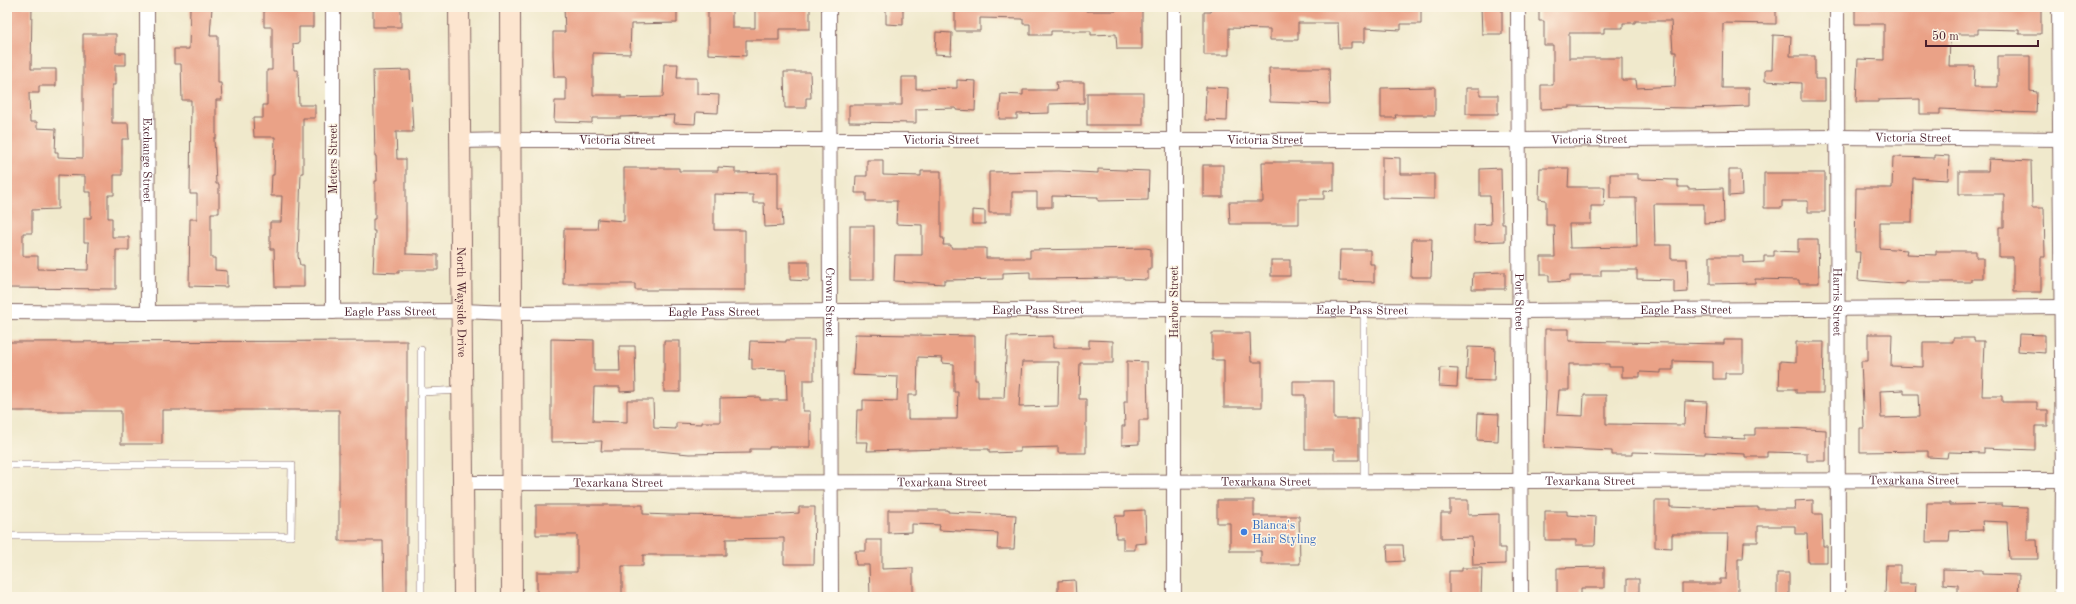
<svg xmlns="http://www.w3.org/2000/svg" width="2076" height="604" viewBox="0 0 2076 604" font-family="'Old Standard TT',serif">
<rect width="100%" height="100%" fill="#fcf5e5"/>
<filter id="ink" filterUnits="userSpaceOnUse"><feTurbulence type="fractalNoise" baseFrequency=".025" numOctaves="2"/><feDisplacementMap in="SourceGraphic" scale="8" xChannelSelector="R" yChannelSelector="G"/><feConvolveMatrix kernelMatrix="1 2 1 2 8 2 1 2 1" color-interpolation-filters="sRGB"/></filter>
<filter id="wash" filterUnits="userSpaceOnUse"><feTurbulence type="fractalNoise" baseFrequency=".012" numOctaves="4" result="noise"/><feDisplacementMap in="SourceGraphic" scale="16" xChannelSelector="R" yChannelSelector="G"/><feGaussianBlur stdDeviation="0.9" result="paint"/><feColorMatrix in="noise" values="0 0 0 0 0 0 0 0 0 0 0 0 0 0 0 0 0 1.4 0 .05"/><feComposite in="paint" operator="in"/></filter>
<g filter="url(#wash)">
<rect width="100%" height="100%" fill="#f0e9cc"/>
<g id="blocks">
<!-- building -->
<g fill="#eaa287" fill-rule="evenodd">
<path d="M7 7H32L31 69H56V86H39V93H29L30 122H37V128L56 129 55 152H58V157L83 158V34H116V53H126V65H115V85H112V123H128L129 139H122V175H114V195H108V218H112V237H129V250H116V289L7 288V55H9ZM58 175 85 176V192H91V218H84V242H89L88 270 38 269V256H23V233H32V210L58 209Z"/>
<path d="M190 7H212L210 36H218V83H221L222 100H216V138H214L216 184H219V213H211V258H215V270L227 271V287L189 286 190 219H197V194H190L191 100H182L181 64H174V49H189Z"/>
<path d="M264 7H301V12H313V27H299V43L293 44 294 70H298L299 105H315V118H303V173H301L298 256 300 265H304V287H275L274 249H270V222H281L282 196H271L272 175H274L275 137H254L253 118H263V105H267V70H272V27H264Z"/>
<rect x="373" y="7" width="28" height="20"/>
<path d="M564 7H677V23L631 24 630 54 593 53V95H621V98L663 97 664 64H678L677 78H697V94L719 95 718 113 696 112 695 124 674 123 675 115 621 117V118H592V123L554 122 555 101H566V77H554L553 54V32H565Z"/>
<path d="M708 7 732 8V28H755V7H810V29H779V40H746V56L708 54Z"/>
<path d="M886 7H903V25L886 24Z"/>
<path d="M955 7H1086V11H1116V7H1142V49H1117L1116 34 1091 35V31H1051V35H1030V24H1023V19L980 18V31H955Z"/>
<path d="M1211 7H1421V24H1401V30L1365 28V42H1351V48H1339L1338 23H1298V40H1270V29L1229 28V55H1204V12H1211Z"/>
<path d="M1481 7H1502V34H1482Z"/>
<path d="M1539 7H1776V24L1723 23 1722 88H1749V106L1691 108 1569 106V108L1541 109V85H1553V45H1544V21H1539ZM1635 21H1671L1673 52H1676L1675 86 1637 88 1636 80H1622V58H1569V33H1604V28H1623V23H1635Z"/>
<path d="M1855 7H2041V34H2019V30L1978 29V34H1955V37H1950L1949 66H1975L1974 87H1998V56H2030V91L2037 92 2036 113 1940 109V114H1920V99L1878 100V102H1856L1858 59 1884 60V24H1855Z"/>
<path d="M936 32 952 33 951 55 935 54Z"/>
<path d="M1773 35 1791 36 1790 56H1815V79H1825V101H1801V83L1765 81V69H1772Z"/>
<path d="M1269 68H1329L1330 104 1270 102Z"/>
<path d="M410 70 413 132H396L397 159H406V254L438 255V270H399V273L373 272 375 231H373V219H375V181H377L376 156H375L373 71Z"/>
<path d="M784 72H810L811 98H806V108H785Z"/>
<path d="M902 77H916V89L957 88V80L976 81 975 111 956 110V108L916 109V123L849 122V105H902Z"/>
<path d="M1056 82H1084V103L1049 104V113L1017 114V119H999L1001 94 1023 95V90H1057Z"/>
<path d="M1206 87 1228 88 1227 121 1205 120Z"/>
<path d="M1435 87V115H1395L1396 118H1381V88Z"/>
<path d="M1466 88H1480V95H1498V114H1466Z"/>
<rect x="1087" y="93" width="56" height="32"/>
<path d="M1935 155 1949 156 1948 180 1913 178 1912 222H1880V248L1907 250 1906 254 1936 255V251H1976V258H1983V279H1971V282H1905V284L1858 280 1860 252H1855L1856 188H1892L1893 157 1935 158Z"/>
<path d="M1382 157 1400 158V174H1434V199L1382 198Z"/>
<path d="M1989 159 2031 161 2032 208H2044L2045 257H2041V292H2013V257H1999V227H2004V194H1959V171H1988Z"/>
<path d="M867 160H883V175L921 176V171H941V238H944L943 245H951V248H986V258H1030V250L1146 248 1151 249V270H1148V280L1125 279V278L1030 279V272L1003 273V279L944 280V284L894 281 895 255H922V225L896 224 897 201H866V193H855L856 176H867Z"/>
<path d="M1262 162H1334V191L1324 190V199H1299V224H1230L1229 202H1263Z"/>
<rect x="1203" y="165" width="20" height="32"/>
<path d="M718 167 735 168V173L778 172V209H782L783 226 765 227 764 203H753V195L714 194V230H745V290H635V284H563L564 229H597L598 219 624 221V168H679V171H718Z"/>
<path d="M1501 168 1502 224H1505V241L1474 242V225L1491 224 1490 196H1480V169Z"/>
<path d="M1540 168H1569L1568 187H1605L1604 206H1591V224H1569L1570 248 1637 247 1636 198H1610V174H1638V179L1678 180V187H1688V189L1723 188 1724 222 1704 223V204H1654L1655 245H1671V259H1687L1688 292 1674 293V280L1637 279V270H1601V276H1570V281L1549 282V275H1541V257H1555L1554 225H1546V200L1539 199Z"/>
<path d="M1098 169 1149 171 1148 200 1098 201V197L1052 196V207H1037V192H1012V213H989V172L1059 171 1098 173Z"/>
<path d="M1729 170H1741L1742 195 1729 196Z"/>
<path d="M1764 173H1825V212H1808V201H1782V208H1764Z"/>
<path d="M972 210 985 211V224H972Z"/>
<rect x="850" y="226" width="24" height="54"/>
<path d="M1412 239H1432L1431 277H1411Z"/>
<path d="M1798 239H1818L1819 283H1799V280L1755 279V283L1710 284V256H1743V263L1764 262V256H1774V251L1798 252Z"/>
<path d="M1340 250H1370V264H1374V282L1339 281Z"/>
<rect x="1271" y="260" width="19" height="16"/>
<path d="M790 262H809V281L790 280Z"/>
<path d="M1505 272V289H1472L1473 273Z"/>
<path d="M1545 329H1569V341L1724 344V340H1743V373H1725V379H1713V362L1673 361V370H1661V373L1640 372V377H1622V367H1609V364H1569V390H1559L1557 415 1583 416 1584 395H1606V424L1684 425 1685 401 1707 402 1705 437 1745 439V435H1755V428H1787L1826 430V461H1807V453L1767 452V457H1745V454L1705 452V454L1632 452V455H1612V451L1544 448 1546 390H1545Z"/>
<path d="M1212 333H1250L1251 362H1262V407H1224V360H1212Z"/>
<path d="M855 334 975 336V380H978V398H1004L1007 337 1053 336V348H1089V340L1113 341V363H1080L1079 399H1086V453H1058V447L1020 448V452L989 453V449H946L867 451 868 442H856L857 410H863V400L897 401 898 377 853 375ZM918 357 943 358 942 363 954 364V392H958L957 419H908V395H917ZM1022 362H1059L1058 406 1019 407Z"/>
<path d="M1868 334H1892L1891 366 1923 367V342H1953V338H1974V341H1984L1982 396H2002V402H2037V410H2048V426H2035V450L1984 448V453L1948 452 1947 458 1928 457V451L1860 452V428H1864L1861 361H1868ZM1904 390V394H1918L1919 417 1881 418 1880 391Z"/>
<path d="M2019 334 2045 335V353L2018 351Z"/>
<path d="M551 339 594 340V371H620L619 346H635L636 391 620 392V387H594L593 421 627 422V400H653L654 428 676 429V423L702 424V422H720V398L760 397V400H787L786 370 752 369V359H749L750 341 786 342V340H814V380H803V411H810V447H769V449H750V453L689 454 658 451H601L602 441 551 442Z"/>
<path d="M407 341V597H384L383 541H339V410H162V444H121V411H7V342Z"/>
<rect x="664" y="341" width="16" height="51"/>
<path d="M1796 342H1824L1823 393H1796V389H1779L1780 361 1796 362Z"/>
<path d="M1468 347 1495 348 1494 381 1466 380Z"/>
<path d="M1127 361 1147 362 1148 420H1139V444L1122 445V426H1125L1124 402H1127Z"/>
<path d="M1440 368 1458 369 1457 387 1439 386Z"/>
<path d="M1293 381H1334V419H1359V460H1334V449H1305V395H1293Z"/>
<path d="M1478 413 1499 414 1498 441 1477 440Z"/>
<path d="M1217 500H1254V516H1299L1300 564H1261V551H1230V523H1217Z"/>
<path d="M1450 500H1468V515L1499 514V548H1505V564L1473 565 1472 537 1441 538V513H1450Z"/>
<path d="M1813 500V514H1822L1823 546H1827V562H1808L1807 534H1795V526H1758V542H1744L1743 559H1738V597H1682V584H1720V579H1726L1728 534H1672V548L1655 547V501H1670V507L1700 508 1758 507V509H1795L1794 501Z"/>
<path d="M1927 503H1950V505L2002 504V506L2027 507V540H2037L2038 559H2009L2007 522 1982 521 1983 530 1950 531 1949 542H1926Z"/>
<path d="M536 505H643V514L671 515 749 516 799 513V507H815L814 564H784V538L726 539V555H643V566H622V597H537V572H577V535H536Z"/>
<path d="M888 510H948V512L1016 515 1014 549H997L998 533 939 530 940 525 912 524V532L888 533Z"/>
<path d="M1145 510 1146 543 1135 544V550H1123V538H1116L1115 516H1125V511Z"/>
<path d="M1545 511H1567V515L1596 517 1595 545H1576V540H1545Z"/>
<path d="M866 540H882V569L913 568V597H870L869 565H856L855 551H866Z"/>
<path d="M1387 545H1403L1404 561 1388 562Z"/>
<path d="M1886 565H1900V584H1916L1915 597H1885Z"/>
<path d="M1604 567V588H1581V597H1557V568Z"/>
<path d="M1462 568H1482L1481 597H1449V571H1462Z"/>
<path d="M1943 569 1982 570V574L2019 575 2018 597H1958V585L1943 584Z"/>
<rect x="1777" y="573" width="12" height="24"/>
<rect x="1627" y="579" width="12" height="18"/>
<path d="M1075 580 1076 597H1058V581Z"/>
</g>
</g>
</g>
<g filter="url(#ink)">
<use href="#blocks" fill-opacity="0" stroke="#846663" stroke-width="1"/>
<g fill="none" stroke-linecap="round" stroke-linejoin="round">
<defs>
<g id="lane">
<path d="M1364 310V481"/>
<path d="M422 392 461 390"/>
<path d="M7 465H292L291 536H7"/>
<path d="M421 597V350"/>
</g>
<g id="street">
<path id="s1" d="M147 7 148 313"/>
<path d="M333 7V312"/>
<path id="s2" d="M829 7 831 597"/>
<path d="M1174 7V597"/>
<path id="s3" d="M1518 7 1521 597"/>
<path id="s4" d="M1837 7 1838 597"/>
<path d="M2059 7 2063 480 2062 597"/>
<path id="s5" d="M461 141 510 140H1519L1837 137 2069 139"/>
<path id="s6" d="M7 312 148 313 462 311 510 313 1174 309 1520 311 2069 307"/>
<path id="s7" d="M464 483 2069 480"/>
</g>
<g id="secondary">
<path id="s8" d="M459 7 464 597"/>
<path d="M510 7 512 597"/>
</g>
</defs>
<!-- lane casing -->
<use href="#lane" stroke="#846663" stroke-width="8"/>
<!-- street casing -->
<use href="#street" stroke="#846663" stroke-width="16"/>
<!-- secondary casing -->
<use href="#secondary" stroke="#846663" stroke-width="22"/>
<!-- lane -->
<use href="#lane" stroke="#fff" stroke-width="7"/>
<!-- street -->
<use href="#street" stroke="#fff" stroke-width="14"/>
<!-- secondary -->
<use href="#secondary" stroke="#fce5cf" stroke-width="20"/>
</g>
</g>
<!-- markers -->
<circle fill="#3f7fe0" stroke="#fcf5e5" stroke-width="1.5" cx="1244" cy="532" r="4"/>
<g text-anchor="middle" stroke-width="3" stroke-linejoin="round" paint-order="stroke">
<!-- street labels -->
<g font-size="12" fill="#4a1f2b" stroke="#fcf5e5">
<text dy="4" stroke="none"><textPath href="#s5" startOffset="1452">Victoria Street</textPath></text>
<text dy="4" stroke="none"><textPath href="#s5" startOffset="1128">Victoria Street</textPath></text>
<text dy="4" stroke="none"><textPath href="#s5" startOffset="156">Victoria Street</textPath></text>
<text dy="4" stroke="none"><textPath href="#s5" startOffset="804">Victoria Street</textPath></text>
<text dy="4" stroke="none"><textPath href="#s5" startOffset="480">Victoria Street</textPath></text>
<text transform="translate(333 159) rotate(-90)" y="4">Meters Street</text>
<text dy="4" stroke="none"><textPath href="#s1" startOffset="153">Exchange Street</textPath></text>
<text dy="4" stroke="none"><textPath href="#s8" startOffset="295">North Wayside Drive</textPath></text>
<text dy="4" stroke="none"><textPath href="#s2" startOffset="295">Crown Street</textPath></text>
<text transform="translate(1174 302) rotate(-90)" y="4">Harbor Street</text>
<text dy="4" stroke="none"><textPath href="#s3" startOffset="295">Port Street</textPath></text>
<text dy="4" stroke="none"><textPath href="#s4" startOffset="295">Harris Street</textPath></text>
<text dy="4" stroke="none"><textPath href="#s6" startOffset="1679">Eagle Pass Street</textPath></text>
<text dy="4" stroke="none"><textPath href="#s6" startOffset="1031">Eagle Pass Street</textPath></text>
<text dy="4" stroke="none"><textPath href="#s6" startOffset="1355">Eagle Pass Street</textPath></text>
<text dy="4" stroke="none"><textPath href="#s6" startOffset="383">Eagle Pass Street</textPath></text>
<text dy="4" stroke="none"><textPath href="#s6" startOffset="707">Eagle Pass Street</textPath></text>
<text dy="4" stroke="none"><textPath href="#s7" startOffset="1126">Texarkana Street</textPath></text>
<text dy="4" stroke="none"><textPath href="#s7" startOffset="1450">Texarkana Street</textPath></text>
<text dy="4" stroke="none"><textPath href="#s7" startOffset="478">Texarkana Street</textPath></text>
<text dy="4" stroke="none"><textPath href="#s7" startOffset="802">Texarkana Street</textPath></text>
<text dy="4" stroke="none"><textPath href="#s7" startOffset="154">Texarkana Street</textPath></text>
</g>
<!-- shop labels -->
<g font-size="12" fill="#366cbe" stroke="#fcf5e5" text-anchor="start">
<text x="1252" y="529">Blanca's<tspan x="1252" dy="14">Hair Styling</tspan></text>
</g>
</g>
<!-- margin -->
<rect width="2076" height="604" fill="none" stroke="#fcf5e5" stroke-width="24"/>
<!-- scale -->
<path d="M1926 40v6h112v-6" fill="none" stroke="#4a1f2b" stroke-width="2"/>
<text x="1932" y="40" font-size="12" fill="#4a1f2b" stroke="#fcf5e5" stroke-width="3" paint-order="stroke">50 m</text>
</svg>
